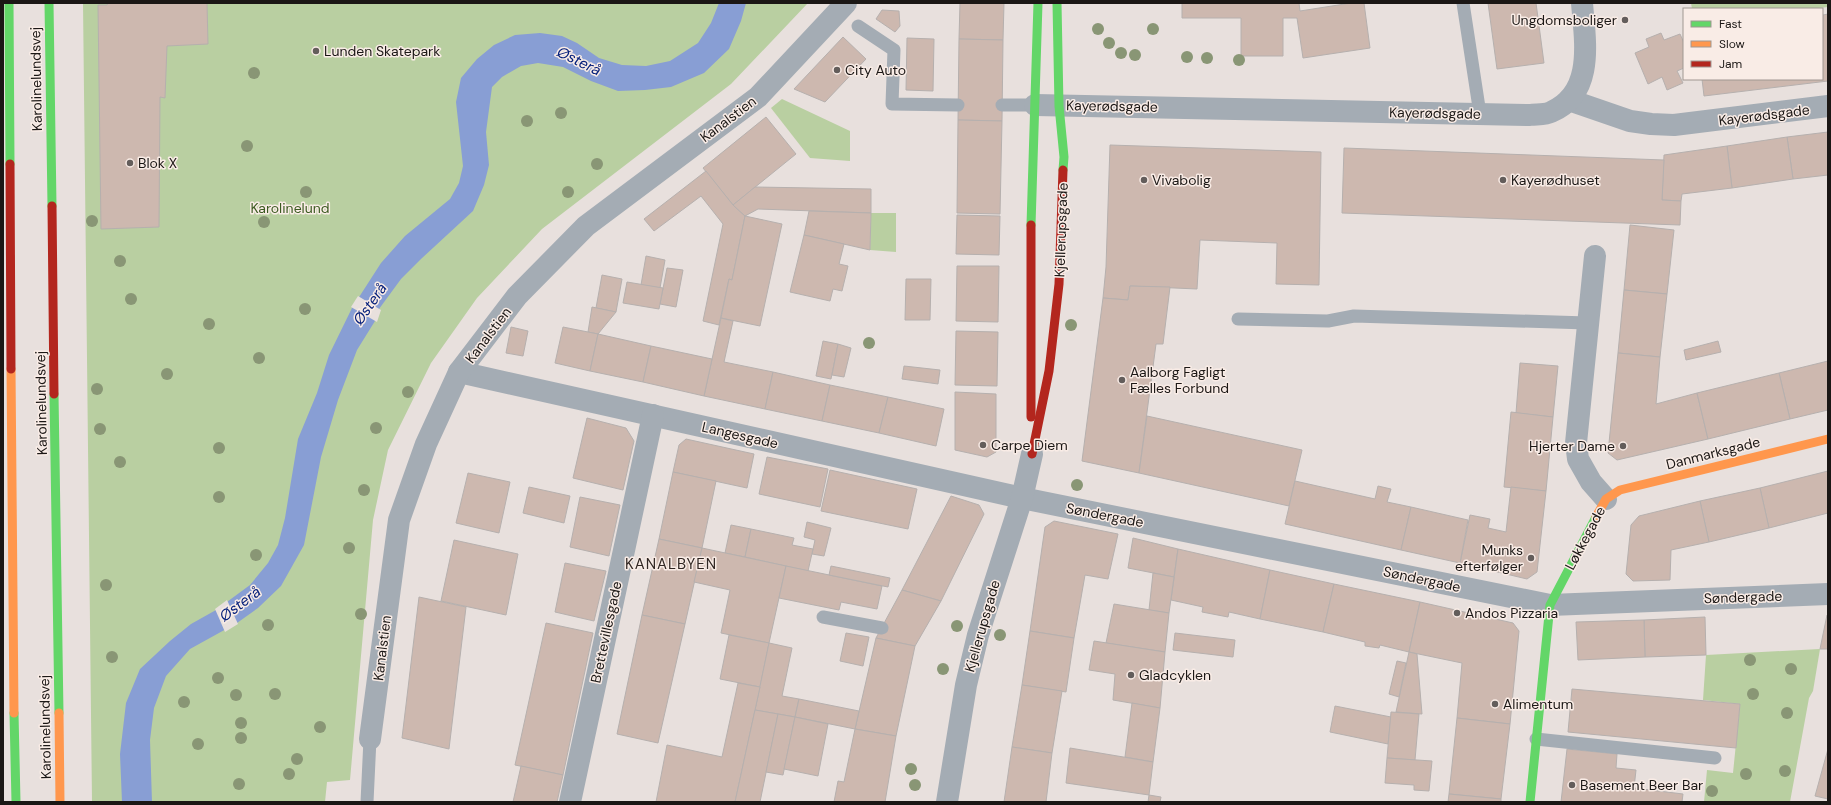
<svg xmlns="http://www.w3.org/2000/svg" width="1831" height="805" viewBox="0 0 1831 805" font-family="'DM Sans',sans-serif">
<rect width="100%" height="100%" fill="#e8e0dd"/>
<!-- green -->
<g fill="#b9cfa1">
<path d="M83 3H808L731 84 542 229 477 298 431 363 388 450 373 520 350 780 327 782 325 802H92Z"/>
<path d="M1691 3H1828V7L1810 9H1692Z"/>
<path d="M782 99 850 131V161L810 158 771 108Z"/>
<path d="M871 213H896V252L870 250Z"/>
<path d="M1820 649 1813 691 1809 698 1790 802H1704L1707 770 1733 773 1740 704 1703 700 1706 655Z"/>
</g>
<!-- water -->
<path fill="#889ed4" d="M719 3H746L741 21 729 49 704 73 671 87 645 90 618 91 591 81 563 67 538 63 521 66 502 77 492 87 486 132 489 165 484 185 473 211 421 259 401 279 379 309 375 321 357 350 338 400 321 457 304 545 281 586 258 608 237 623 190 649 166 676 154 708 150 740 152 802H122L120 754 126 703 140 669 170 641 191 624 216 610 250 585 268 563 278 545 285 518 298 439 317 393 329 355 352 308 381 263 405 236 450 199 459 183 463 166 456 102 461 78 477 59 494 45 515 35 540 33 562 36 577 43 599 58 622 65 646 66 670 61 698 43 711 23Z"/>
<!-- pier -->
<g fill="#e8e0dd">
<path d="M358 296 381 310 377 322 351 307Z"/>
<path d="M227 600 238 624 225 632 215 609Z"/>
</g>
<!-- building -->
<g fill="#cdb8af" stroke="#b6b0ae">
<path d="M108 3H207L208 44 167 46 165 98 160 97 159 227 101 229 98 5H107Z"/>
<path d="M960 3H1004L1003 40 959 39Z"/>
<path d="M1182 3H1299L1300 11 1351 3H1364L1370 48 1303 58 1297 18H1283V56H1241V18H1182Z"/>
<path d="M1488 3H1536L1544 63 1497 69Z"/>
<path d="M882 10 899 11 900 26 895 32 876 19Z"/>
<path d="M1828 14V81L1704 96 1702 79H1822L1823 15Z"/>
<path d="M1661 33 1664 40 1680 34 1684 43V68L1677 71 1683 83 1667 90 1662 77 1648 84 1635 53 1649 47 1646 39Z"/>
<path d="M843 37 866 59 825 102 794 89Z"/>
<path d="M907 38 934 39 933 91 906 90Z"/>
<path d="M959 39 1003 40 1002 121 958 120Z"/>
<path d="M766 117 796 154 733 205 703 168Z"/>
<path d="M958 120 1002 121 1000 214 957 213Z"/>
<path d="M1828 132V175L1793 179 1787 137Z"/>
<path d="M1787 137 1793 179 1732 188 1727 146Z"/>
<path d="M1110 145 1321 152 1319 285 1276 284 1277 243 1200 240 1197 289 1130 286 1128 300 1103 298 1106 267Z"/>
<path d="M1727 146 1732 188 1682 194 1681 201 1662 200 1664 155Z"/>
<path d="M1344 148 1664 160 1662 200 1681 201 1680 225 1342 213Z"/>
<path d="M706 171 733 205 745 216 732 280 729 279 719 325 703 321 723 224 701 196 654 231 644 219Z"/>
<path d="M755 187 871 189V213L758 209 745 216 733 205Z"/>
<path d="M809 211 871 213 870 250 804 235Z"/>
<path d="M957 215 1000 216 999 255 956 254Z"/>
<path d="M745 216 782 224 760 326 721 318 729 279 732 280Z"/>
<path d="M1630 225 1674 230 1667 294 1624 290Z"/>
<path d="M804 235 844 244 839 264 848 266 842 291 833 289 830 301 790 292Z"/>
<path d="M646 256 665 260 660 288 641 285Z"/>
<path d="M957 266H999L998 322 956 321Z"/>
<path d="M667 268 683 270 676 307 660 304Z"/>
<path d="M602 275 622 279 616 312 596 308Z"/>
<path d="M906 279H931L930 320H905Z"/>
<path d="M627 282 663 288 659 309 623 303Z"/>
<path d="M1130 286 1170 287 1163 344H1156L1139 473 1082 461 1103 298 1128 300Z"/>
<path d="M1624 290 1667 294 1660 357 1618 353Z"/>
<path d="M592 307 616 312 598 334 588 332Z"/>
<path d="M721 318 733 321 724 362 773 372 765 409 704 396Z"/>
<path d="M511 327 528 331 523 356 506 353Z"/>
<path d="M563 327 598 334 590 371 555 363Z"/>
<path d="M956 331 998 332 997 386 955 385Z"/>
<path d="M598 334 651 346 643 382 590 371Z"/>
<path d="M823 341 838 344 831 379 816 376Z"/>
<path d="M1718 341 1721 352 1686 360 1684 350Z"/>
<path d="M838 344 851 348 844 377 832 375Z"/>
<path d="M651 346 712 359 704 396 643 382Z"/>
<path d="M1618 353 1660 357 1656 404 1697 393 1708 439 1617 460 1608 453Z"/>
<path d="M1828 361V410L1790 419 1779 373Z"/>
<path d="M1520 363 1558 366 1553 417 1516 413Z"/>
<path d="M904 366 940 370 938 384 902 379Z"/>
<path d="M773 372 830 385 822 421 765 409Z"/>
<path d="M1779 373 1790 419 1708 439 1697 393Z"/>
<path d="M830 385 888 397 879 433 822 421Z"/>
<path d="M955 392 996 394V452L987 457 955 450Z"/>
<path d="M888 397 944 409 936 446 879 433Z"/>
<path d="M1511 412 1553 417 1546 491 1504 487Z"/>
<path d="M1147 416 1302 450 1289 506 1139 473Z"/>
<path d="M587 418 626 428 634 441 623 490 573 478Z"/>
<path d="M686 439 754 454 747 488 673 472 679 445Z"/>
<path d="M767 457 828 469 820 507 759 494Z"/>
<path d="M830 470 917 489 908 529 821 511Z"/>
<path d="M1828 471V513L1769 528 1760 488Z"/>
<path d="M673 472 716 481 702 548 659 539Z"/>
<path d="M468 473 510 482 499 533 456 523Z"/>
<path d="M1295 481 1375 499 1378 486 1391 489 1387 502 1411 507 1401 550 1285 524Z"/>
<path d="M529 487 570 496 564 523 523 513Z"/>
<path d="M1511 487 1546 491 1537 572 1527 579 1460 563 1470 515 1490 519 1488 528 1506 532Z"/>
<path d="M1760 488 1769 528 1709 542 1700 501Z"/>
<path d="M951 496 979 505 984 514 941 601 902 590Z"/>
<path d="M580 497 620 505 609 556 570 547Z"/>
<path d="M1700 501 1709 542 1671 550 1670 580 1633 581 1626 574 1631 525 1639 516Z"/>
<path d="M1411 507 1468 520 1460 563 1401 550Z"/>
<path d="M1054 521 1118 534 1108 579 1085 575 1074 638 1030 631 1045 527Z"/>
<path d="M807 522 831 528 824 556 812 554 815 540 804 537Z"/>
<path d="M731 525 751 529 745 557 725 553Z"/>
<path d="M751 529 794 538 792 545 813 549 808 571 745 557Z"/>
<path d="M1133 538 1178 549 1174 577 1128 568Z"/>
<path d="M659 539 702 548 685 624 642 615Z"/>
<path d="M454 540 518 554 506 615 441 601Z"/>
<path d="M702 548 786 566 769 643 721 633 730 590 694 582Z"/>
<path d="M1178 549 1270 570 1260 619 1229 612 1228 617 1202 612 1203 607 1171 600Z"/>
<path d="M565 563 606 571 594 621 555 612Z"/>
<path d="M786 566 882 586 877 609 841 602 839 610 779 598Z"/>
<path d="M831 566 890 578 888 587 829 575Z"/>
<path d="M1270 570 1334 584 1323 632 1260 619Z"/>
<path d="M1153 573 1174 577 1169 613 1149 610Z"/>
<path d="M1334 584 1420 602 1409 652 1380 645 1379 648 1365 646V642L1323 632Z"/>
<path d="M902 590 941 601 915 646 876 638Z"/>
<path d="M419 597 466 607 449 749 402 738Z"/>
<path d="M1420 602 1513 623 1519 631 1510 724 1457 718 1462 663 1409 652Z"/>
<path d="M1114 604 1169 613 1165 652 1106 643Z"/>
<path d="M642 615 685 624 658 743 617 734Z"/>
<path d="M1827 615H1828V649H1820Z"/>
<path d="M1705 617 1706 655 1645 657 1644 620Z"/>
<path d="M1644 620 1645 657 1578 660 1576 622Z"/>
<path d="M546 623 593 633 563 775 515 765Z"/>
<path d="M1030 631 1074 638 1066 692 1022 685Z"/>
<path d="M846 633 869 637 863 666 840 661Z"/>
<path d="M1175 633 1235 640 1233 657 1173 650Z"/>
<path d="M729 635 769 643 760 687 720 679Z"/>
<path d="M876 638 915 646 896 736 855 729Z"/>
<path d="M1094 641 1165 652 1160 708 1113 700 1115 674 1089 670Z"/>
<path d="M769 643 792 648 782 696 799 699 795 717 755 710Z"/>
<path d="M1409 652 1417 654 1422 714 1396 712Z"/>
<path d="M1397 661 1406 663 1399 697 1389 694Z"/>
<path d="M738 683 760 687 735 802H656L667 745 722 757Z"/>
<path d="M1022 685 1062 691 1052 753 1012 747Z"/>
<path d="M1572 689 1740 704 1736 748 1568 732Z"/>
<path d="M799 699 859 711 855 729 795 717Z"/>
<path d="M1132 703 1160 708 1153 762 1125 757Z"/>
<path d="M1335 706 1391 717 1388 744 1330 732Z"/>
<path d="M755 710 778 714 760 802H735Z"/>
<path d="M1391 712 1419 714 1415 760 1387 758Z"/>
<path d="M778 714 795 717 783 775 766 772Z"/>
<path d="M795 717 828 724 818 776 784 769Z"/>
<path d="M1457 718 1510 724 1501 799 1449 794Z"/>
<path d="M855 729 896 736 885 802H834L838 781 844 782Z"/>
<path d="M1012 747 1052 753 1046 802H1004Z"/>
<path d="M1070 748 1153 762 1149 795 1066 783Z"/>
<path d="M1567 749 1617 754 1616 768 1636 770 1634 788 1683 794 1682 802H1561Z"/>
<path d="M1828 749V799L1815 796Z"/>
<path d="M1387 758 1432 761 1429 791 1414 790V785L1385 783Z"/>
<path d="M521 766 563 775 557 802H513Z"/>
<path d="M1449 794 1501 799V802H1448Z"/>
<path d="M1149 795 1161 797 1160 802H1148Z"/>
</g>
<g fill="none" stroke-linecap="round" stroke-linejoin="round">
<!-- lane -->
<g stroke="#a4acb4" stroke-width="13">
<path d="M1463 3 1480 114"/>
<path d="M858 26 894 50 892 104 958 105"/>
<path d="M1002 105H1035"/>
<path d="M1238 319 1328 321 1354 316 1587 323"/>
<path d="M823 617 882 628"/>
<path d="M1536 739 1715 758"/>
<path d="M367 802 370 739"/>
</g>
<!-- street -->
<g stroke="#a4acb4" stroke-width="22">
<path d="M1569 100 1630 121 1651 124 1674 125 1828 106"/>
<path d="M1035 105 1530 115C1536 114 1545 115 1551 112 1595 93 1585 41 1582 3"/>
<path d="M1595 256 1576 443 1578 459 1591 482 1606 499"/>
<path d="M459 372 1022 498 1550 605 1828 594"/>
<path d="M370 739 399 520 426 444 459 372 517 296 586 226 758 97 846 3"/>
<path d="M570 802 653 415"/>
<path d="M947 802 966 685 978 635 1022 498 1032 454"/>
</g>
<!-- fast -->
<g stroke="#63d668" stroke-width="9">
<path d="M9 3 10 164"/>
<path d="M49 3 52 206"/>
<path d="M1057 3 1059 106 1064 157 1063 170"/>
<path d="M1031 225 1038 3"/>
<path d="M54 394 59 713"/>
<path d="M14 713 16 802"/>
<path d="M1530 802 1550 605 1596 517"/>
</g>
<!-- slow -->
<g stroke="#ff974d" stroke-width="9">
<path d="M11 369 14 713"/>
<path d="M1596 517 1606 499 1620 490 1828 439"/>
<path d="M59 713 60 802"/>
</g>
<!-- jam -->
<g stroke="#b3261e" stroke-width="9">
<path d="M10 164 11 369"/>
<path d="M52 206 54 394"/>
<path d="M1031 417V225"/>
<path d="M1032 454 1049 371 1059 284 1063 170"/>
</g>
</g>
<!-- trees -->
<g fill="#899675">
<circle cx="1098" cy="29" r="6"/>
<circle cx="1153" cy="29" r="6"/>
<circle cx="1109" cy="43" r="6"/>
<circle cx="1121" cy="53" r="6"/>
<circle cx="1135" cy="55" r="6"/>
<circle cx="1187" cy="57" r="6"/>
<circle cx="1207" cy="58" r="6"/>
<circle cx="1239" cy="60" r="6"/>
<circle cx="254" cy="73" r="6"/>
<circle cx="561" cy="113" r="6"/>
<circle cx="527" cy="121" r="6"/>
<circle cx="247" cy="146" r="6"/>
<circle cx="597" cy="164" r="6"/>
<circle cx="306" cy="192" r="6"/>
<circle cx="568" cy="192" r="6"/>
<circle cx="92" cy="221" r="6"/>
<circle cx="264" cy="222" r="6"/>
<circle cx="120" cy="261" r="6"/>
<circle cx="131" cy="299" r="6"/>
<circle cx="305" cy="309" r="6"/>
<circle cx="209" cy="324" r="6"/>
<circle cx="1071" cy="325" r="6"/>
<circle cx="869" cy="343" r="6"/>
<circle cx="259" cy="358" r="6"/>
<circle cx="167" cy="374" r="6"/>
<circle cx="97" cy="389" r="6"/>
<circle cx="408" cy="392" r="6"/>
<circle cx="376" cy="428" r="6"/>
<circle cx="100" cy="429" r="6"/>
<circle cx="219" cy="448" r="6"/>
<circle cx="120" cy="462" r="6"/>
<circle cx="1077" cy="485" r="6"/>
<circle cx="364" cy="490" r="6"/>
<circle cx="219" cy="497" r="6"/>
<circle cx="349" cy="548" r="6"/>
<circle cx="256" cy="555" r="6"/>
<circle cx="106" cy="585" r="6"/>
<circle cx="361" cy="614" r="6"/>
<circle cx="268" cy="625" r="6"/>
<circle cx="957" cy="626" r="6"/>
<circle cx="1000" cy="635" r="6"/>
<circle cx="112" cy="657" r="6"/>
<circle cx="1750" cy="660" r="6"/>
<circle cx="943" cy="669" r="6"/>
<circle cx="1791" cy="669" r="6"/>
<circle cx="218" cy="678" r="6"/>
<circle cx="275" cy="694" r="6"/>
<circle cx="1753" cy="694" r="6"/>
<circle cx="236" cy="695" r="6"/>
<circle cx="184" cy="702" r="6"/>
<circle cx="1787" cy="713" r="6"/>
<circle cx="241" cy="723" r="6"/>
<circle cx="320" cy="727" r="6"/>
<circle cx="241" cy="738" r="6"/>
<circle cx="198" cy="744" r="6"/>
<circle cx="297" cy="759" r="6"/>
<circle cx="911" cy="769" r="6"/>
<circle cx="1785" cy="771" r="6"/>
<circle cx="289" cy="774" r="6"/>
<circle cx="1746" cy="774" r="6"/>
<circle cx="239" cy="784" r="6"/>
<circle cx="915" cy="785" r="6"/>
<circle cx="1712" cy="791" r="6"/>
</g>
<!-- markers -->
<g fill="#635d5b" stroke="#f9ece6" stroke-width="1.5">
<circle cx="1625" cy="20" r="4"/>
<circle cx="316" cy="51" r="4"/>
<circle cx="837" cy="70" r="4"/>
<circle cx="130" cy="163" r="4"/>
<circle cx="1144" cy="180" r="4"/>
<circle cx="1503" cy="180" r="4"/>
<circle cx="1122" cy="380" r="4"/>
<circle cx="983" cy="445" r="4"/>
<circle cx="1623" cy="446" r="4"/>
<circle cx="1531" cy="558" r="4"/>
<circle cx="1457" cy="613" r="4"/>
<circle cx="1131" cy="675" r="4"/>
<circle cx="1495" cy="704" r="4"/>
<circle cx="1572" cy="785" r="4"/>
</g>
<g text-anchor="middle" stroke-width="3" stroke-linejoin="round" paint-order="stroke">
<!-- poi labels -->
<g font-size="14" fill="#1b1715" stroke="#f9ece6" text-anchor="start">
<text x="1617" y="25" text-anchor="end">Ungdomsboliger</text>
<text x="324" y="56">Lunden Skatepark</text>
<text x="845" y="75">City Auto</text>
<text x="138" y="168">Blok X</text>
<text x="1152" y="185">Vivabolig</text>
<text x="1511" y="185">Kayerødhuset</text>
<text x="1130" y="377">Aalborg Fagligt<tspan x="1130" dy="16">Fælles Forbund</tspan></text>
<text x="991" y="450">Carpe Diem</text>
<text x="1615" y="451" text-anchor="end">Hjerter Dame</text>
<text x="1523" y="555" text-anchor="end">Munks<tspan x="1523" dy="16">efterfølger</tspan></text>
<text x="1465" y="618">Andos Pizzaria</text>
<text x="1139" y="680">Gladcyklen</text>
<text x="1503" y="709">Alimentum</text>
<text x="1580" y="790">Basement Beer Bar</text>
</g>
<!-- street labels -->
<g font-size="14" fill="#1b1715" stroke="#f9ece6">
<text transform="translate(36 79) rotate(-91)" y="5">Karolinelundsvej</text>
<text transform="translate(1112 106) rotate(1)" y="5">Kayerødsgade</text>
<text transform="translate(1435 113) rotate(1)" y="5">Kayerødsgade</text>
<text transform="translate(1764 115) rotate(-7)" y="5">Kayerødsgade</text>
<text transform="translate(728 119) rotate(-37)" y="5">Kanalstien</text>
<text transform="translate(1061 230) rotate(-88)" y="5">Kjellerupsgade</text>
<text transform="translate(488 335) rotate(-53)" y="5">Kanalstien</text>
<text transform="translate(41 403) rotate(-91)" y="5">Karolinelundsvej</text>
<text transform="translate(740 435) rotate(13)" y="5">Langesgade</text>
<text transform="translate(1713 453) rotate(-14)" y="5">Danmarksgade</text>
<text transform="translate(1105 515) rotate(11)" y="5">Søndergade</text>
<text transform="translate(1585 538) rotate(-62)" y="5">Løkkegade</text>
<text transform="translate(1422 579) rotate(12)" y="5">Søndergade</text>
<text transform="translate(1743 597) rotate(-2)" y="5">Søndergade</text>
<text transform="translate(982 626) rotate(-74)" y="5">Kjellerupsgade</text>
<text transform="translate(606 632) rotate(-78)" y="5">Brettevillesgade</text>
<text transform="translate(382 648) rotate(-83)" y="5">Kanalstien</text>
<text transform="translate(45 727) rotate(-91)" y="5">Karolinelundsvej</text>
</g>
<!-- park labels -->
<g font-size="14" fill="#3b5a20" stroke="#f9ece6">
<text x="290" y="213">Karolinelund</text>
</g>
<!-- water labels -->
<g font-size="15" font-style="italic" fill="#06207b" stroke="#f9ece6">
<text transform="translate(579 61) rotate(26)" y="5">Østerå</text>
<text transform="translate(370 304) rotate(-55)" y="5">Østerå</text>
<text transform="translate(240 604) rotate(-37)" y="5">Østerå</text>
</g>
<!-- neighbourhood labels -->
<g font-size="15" letter-spacing="1" fill="#312723" stroke="#f9ece6">
<text x="671" y="569">KANALBYEN</text>
</g>
</g>
<!-- border -->
<rect width="1831" height="805" fill="none" stroke="#1b1715" stroke-width="8"/>
<!-- legend -->
<rect x="1683" y="8" width="140" height="72" fill="#f9ece6" stroke="#a09792"/>
<rect x="1691" y="21" width="20" height="6" fill="#63d668" stroke="#a09792"/>
<text x="1719" y="28" font-size="12" fill="#1b1715">Fast</text>
<rect x="1691" y="41" width="20" height="6" fill="#ff974d" stroke="#a09792"/>
<text x="1719" y="48" font-size="12" fill="#1b1715">Slow</text>
<rect x="1691" y="61" width="20" height="6" fill="#b3261e" stroke="#a09792"/>
<text x="1719" y="68" font-size="12" fill="#1b1715">Jam</text>
</svg>
